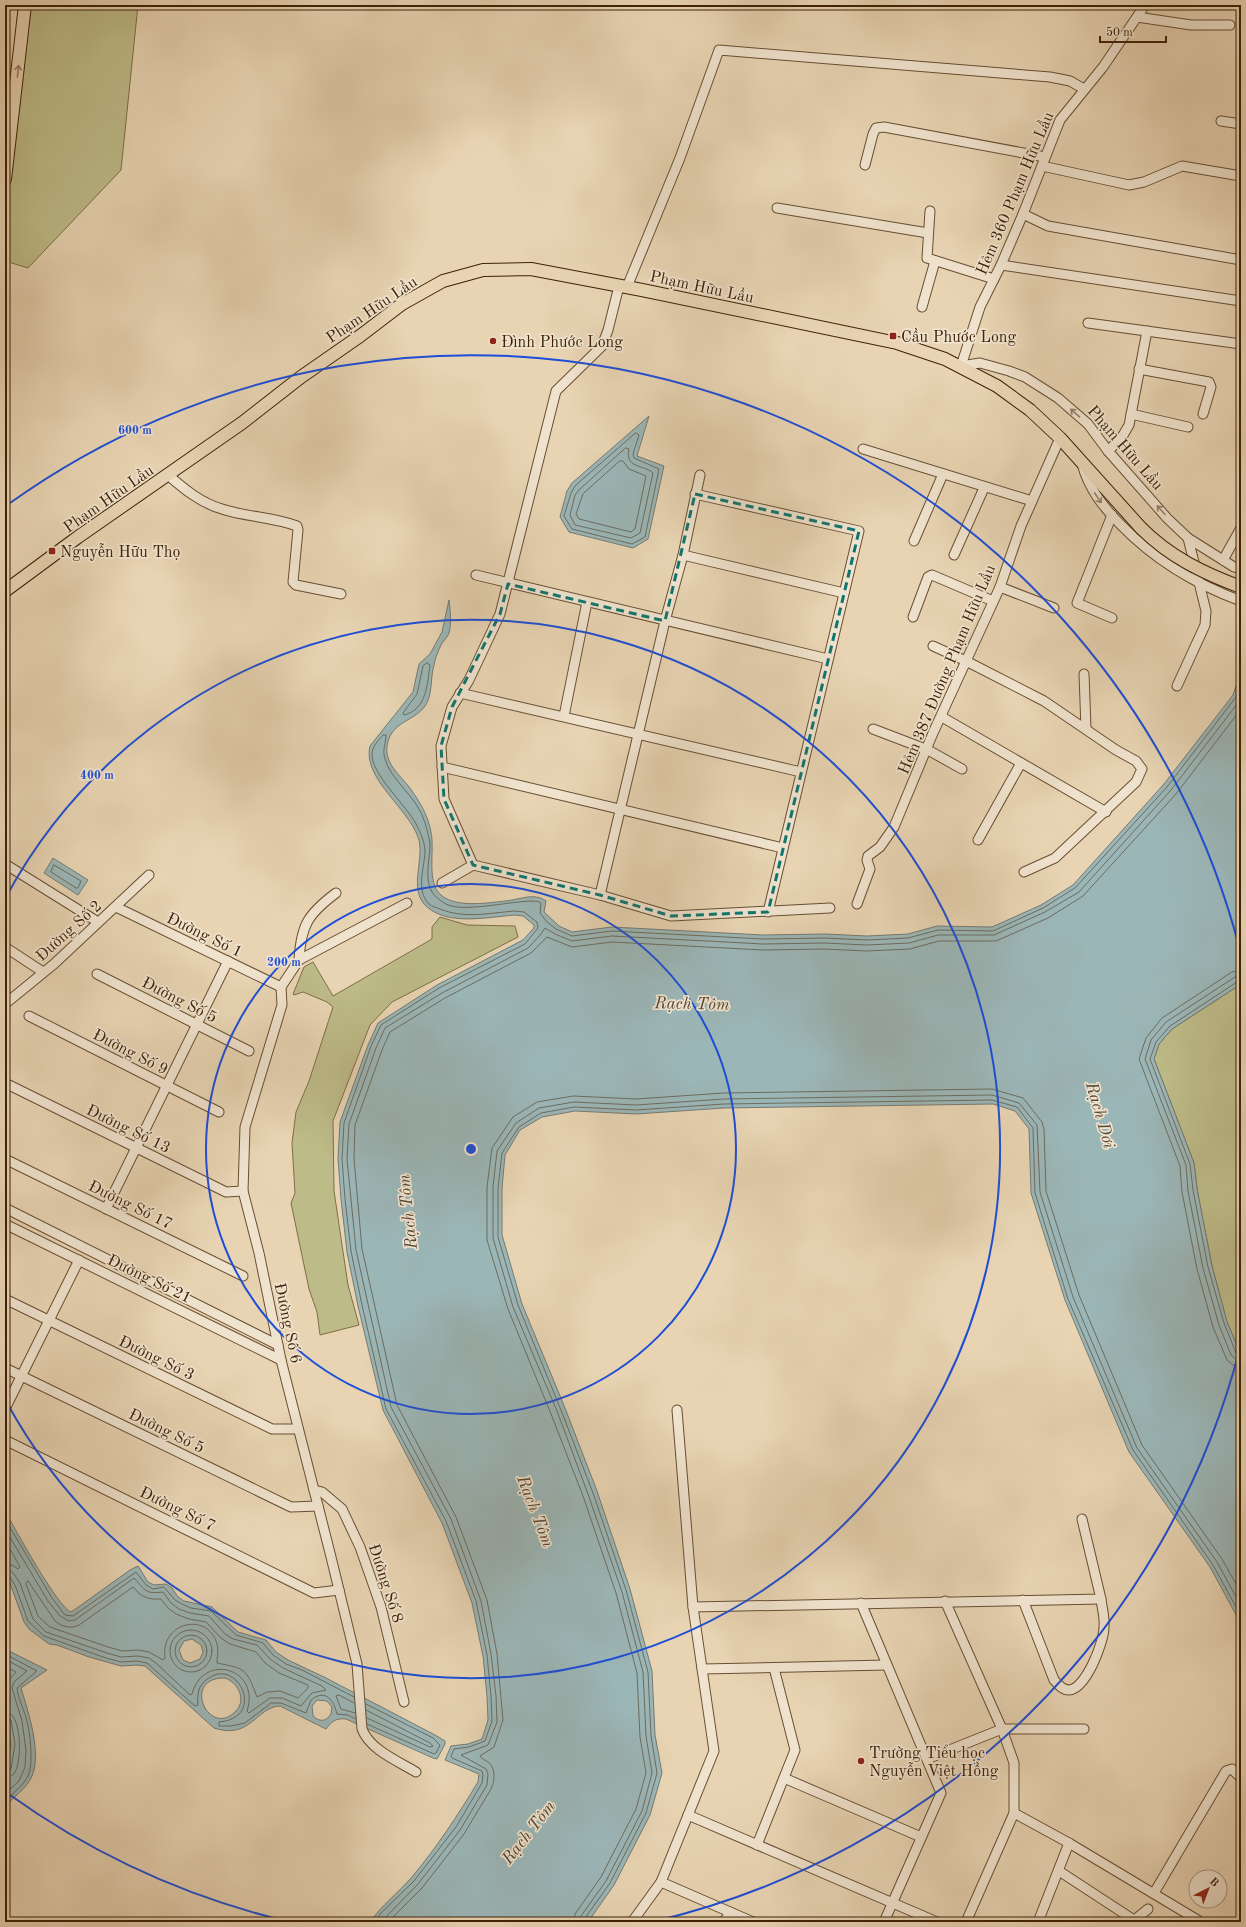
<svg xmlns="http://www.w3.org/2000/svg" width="1246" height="1927" viewBox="0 0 1246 1927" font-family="'Old Standard TT',serif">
<rect width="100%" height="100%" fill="#e8d4b3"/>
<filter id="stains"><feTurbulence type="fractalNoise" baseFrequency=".005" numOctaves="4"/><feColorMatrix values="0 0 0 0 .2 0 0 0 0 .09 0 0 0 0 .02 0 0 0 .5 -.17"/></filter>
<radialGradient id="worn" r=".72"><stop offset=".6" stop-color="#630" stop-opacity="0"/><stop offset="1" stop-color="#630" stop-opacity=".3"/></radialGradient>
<!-- green -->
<g fill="#bdbb88" stroke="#7e6e48">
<path d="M30 5H138L121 170 28 268 5 261V209Z"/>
<path d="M440 917 467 925 515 926 518 937 392 1002 370 1025 333 1121 334 1191 348 1285 359 1325 320 1335 317 1312 309 1289 291 1203 295 1193 292 1143 296 1112 309 1081 333 1007 327 1002 303 992 294 995 293 994 304 967 313 962 333 996 432 939V927Z"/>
<path d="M1241 984V1355L1227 1322 1212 1266 1197 1189 1194 1163 1154 1059 1159 1044 1172 1029Z"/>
</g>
<!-- water -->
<g fill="#9bb6b7" stroke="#767a71" fill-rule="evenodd">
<path d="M649 416 637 456 664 466 648 539 633 548 569 532 560 517 567 491 572 483Z"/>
<path d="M449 600C450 611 452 621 449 633 448 637 443 641 441 645 438 651 435 659 434 665 430 678 433 695 425 706 414 722 390 721 387 747 385 766 403 777 412 791 421 804 428 816 431 832 435 850 426 883 441 895 455 908 488 903 505 901 519 900 534 892 546 901L544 912 559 926 572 932 612 927 763 935 825 934 867 936 908 934 937 926 992 927 1041 905 1073 885 1164 784 1233 695 1241 671V984L1172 1029 1159 1044 1154 1059 1194 1163 1197 1189 1212 1266 1227 1322 1241 1355V1624L1210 1567 1129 1452 1065 1300 1031 1193 1029 1129 1015 1111 993 1104 724 1108 636 1114 575 1111 542 1117 520 1130 505 1155 502 1188V1235L522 1304 565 1408 597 1491 630 1589 652 1671 655 1735 662 1773 650 1815 614 1885 588 1922H370C382 1905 398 1893 412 1877 437 1847 458 1815 478 1782L479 1774 445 1760 451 1746 468 1744 482 1739 488 1720 487 1696 483 1656 472 1603 442 1523 383 1410 358 1306 347 1252 341 1199 338 1159 340 1122 368 1045 378 1023 437 985 523 940 534 928V925L523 916 515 915C488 917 449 926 427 907 407 890 426 857 418 837 408 808 362 778 370 746L413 692 419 664 430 654 442 632Z"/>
<path d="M53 858 88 880 78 895 44 873Z"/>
<path d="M5 1511C14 1527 58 1608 71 1612L77 1608 130 1570 138 1566 148 1582 154 1585 166 1584 172 1588 178 1597 184 1601 212 1607 238 1632 266 1640 276 1652 288 1660 326 1678 435 1735 445 1741V1744L437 1759 433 1758 346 1719C336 1718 332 1721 326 1729L280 1706C256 1707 251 1740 214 1728L145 1666 137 1665 121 1666 89 1657 57 1645 49 1644 29 1629 24 1622 11 1586 5 1576ZM192 1639 201 1645 203 1652 200 1659 190 1663 183 1660 179 1650 184 1641ZM225 1678C239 1683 247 1701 235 1712 208 1738 181 1677 225 1678ZM317 1700 327 1701 332 1707 331 1714C326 1722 319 1722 313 1716L312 1706Z"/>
<path d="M5 1649 47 1670 21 1688C28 1711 42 1753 32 1776 27 1788 14 1797 5 1806V1776L11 1744 5 1715Z"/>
</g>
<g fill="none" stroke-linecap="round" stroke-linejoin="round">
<!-- shore -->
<g stroke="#6c6c5f" stroke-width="1">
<path d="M636 433 639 435 633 454 634 458 659 469 645 537 632 544 572 529 564 516 571 493 575 486Z"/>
<path d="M626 448 629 449C625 469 643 464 653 473L640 533 631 538 575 525 570 515 575 495 579 490Z"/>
<path d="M620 461H623L629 469 646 476 635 529 631 532 579 519 576 514 583 494Z"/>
<path d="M427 663 430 665C427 685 427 709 404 715L403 713 417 694 423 666Z"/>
<path d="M54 865 81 881 78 888H76L51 872Z"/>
<path d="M1241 970 1232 972 1162 1018 1146 1038 1139 1059 1180 1166 1182 1192 1197 1269 1213 1327 1227 1360 1233 1365 1241 1366"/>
<path d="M1241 976 1235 977 1166 1022 1151 1040 1145 1059 1186 1165 1188 1191 1203 1268 1219 1325 1231 1355 1236 1359 1241 1360"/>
<path d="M1241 981 1237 982 1170 1026 1156 1042 1150 1059 1190 1164 1193 1190 1208 1267 1224 1323 1236 1353 1241 1355"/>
<path d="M5 1519 52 1598 65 1615 73 1616 136 1572 146 1585 153 1589 164 1587 175 1600 182 1604 191 1608 211 1611 236 1635 263 1643 273 1655 286 1664 302 1670 354 1697"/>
<path d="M5 1529 48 1601 60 1616 69 1621 75 1620 134 1578C146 1591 145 1594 163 1592L171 1603 179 1609 190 1613 209 1616 225 1634 233 1639 257 1645 270 1659 283 1668 322 1686 326 1690 312 1693 301 1706 282 1698H270L249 1713 247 1711C261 1669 204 1651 192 1694L190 1695 157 1664 149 1658 138 1656 121 1657 107 1653 46 1632 33 1619 20 1583 14 1574 11 1571 5 1570"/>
<path d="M5 1540 20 1567 18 1569 12 1565 5 1564"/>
<path d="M5 1575 9 1576 15 1585 28 1621 44 1636 106 1658 121 1662 137 1661 147 1663 195 1706 198 1705C197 1695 198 1686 206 1680 237 1654 268 1718 219 1722V1726H231L245 1723 271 1703H281L306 1713 311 1700C326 1688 334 1701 337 1714L348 1715 356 1719"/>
<path d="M28 1581 55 1621C62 1627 71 1629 79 1625L133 1587C141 1597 149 1600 161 1599L168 1608 176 1614 189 1619 206 1622 221 1638 230 1644 256 1652 265 1663 279 1673 308 1685V1688L298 1698 280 1691 267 1692 257 1697C246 1668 246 1669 217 1663 217 1656 219 1651 217 1644 208 1611 160 1622 165 1658L163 1660 149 1652 138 1650 122 1651 108 1647 50 1627 38 1616 26 1584Z"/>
<circle cx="191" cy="1651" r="21"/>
<circle cx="191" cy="1651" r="16"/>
<path d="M5 1654 37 1671 17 1688C18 1698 23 1708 26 1717 30 1731 34 1763 28 1776 23 1786 13 1793 5 1801"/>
<path d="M5 1659 27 1671 14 1682 12 1688 22 1721 26 1750 25 1767 19 1781 5 1794"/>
<path d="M5 1666 16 1672C4 1686 5 1686 10 1703L5 1705"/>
<path d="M354 1703 339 1695 336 1696 341 1709 355 1713"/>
<path d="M366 1704 433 1738 440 1745 436 1753 434 1754 367 1724"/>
<path d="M366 1710 430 1743 433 1746 430 1747 367 1718"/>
<path d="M5 1711C23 1712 22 1764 14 1774 11 1776 8 1777 5 1777"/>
<path d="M5 1716 11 1720 15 1744 11 1769 5 1772"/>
<path d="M375 1922 380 1914 414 1881 456 1827 482 1783 483 1774 482 1771 452 1758 451 1756 454 1749 469 1747 485 1741 492 1721 491 1696 487 1655 476 1601 446 1521 386 1409 362 1305 351 1251 345 1199 342 1159 344 1123 371 1046 381 1025 439 988 525 944 538 928 537 922 524 912 515 911C488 913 465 919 440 909 436 907 432 907 429 904 415 890 425 867 425 850 424 841 421 833 416 824 407 806 370 773 372 753 373 745 379 740 383 735H386C386 743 382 750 385 759 391 781 418 797 425 823 427 829 429 837 430 844 430 858 424 879 432 892 435 897 441 901 446 904 465 915 533 895 541 903L540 913 547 922 556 929 572 936 612 931 763 939 825 938 867 940 908 938 938 930 993 931 1043 908 1075 888 1167 787 1236 697 1241 684"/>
<path d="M381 1922 418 1884 460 1830 487 1785 488 1774 486 1769 461 1755 488 1745 497 1722 496 1696 491 1654 481 1601 451 1519 391 1407 356 1250 347 1159 349 1124 376 1048 385 1028 442 993 528 948 541 934 545 928 555 934 572 941 612 936 763 944 824 943 867 945 909 943 938 935H994L1045 912 1079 892 1171 790 1241 699"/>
<path d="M388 1922 422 1888 464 1834 491 1789C495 1781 496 1768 488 1762 485 1760 482 1759 480 1756L494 1747 503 1720 497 1654 487 1600 456 1517 397 1405 362 1249 354 1159 355 1125 382 1050 390 1032 445 998 531 953 547 937 572 947 612 942 763 950 824 949 867 951 910 949 939 941H996L1048 918 1083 896 1176 794 1241 709"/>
<path d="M574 1922 575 1914 601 1877 636 1809 646 1773 640 1737 637 1673 616 1593 583 1496 551 1414 508 1309 487 1240V1187L492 1148 513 1117 537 1102 573 1096 636 1099 724 1093 992 1089 1023 1098 1042 1122 1044 1129 1046 1191 1079 1295 1142 1445 1222 1559 1241 1593"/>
<path d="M580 1922 581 1916 606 1881 642 1811 652 1773 646 1736 643 1672 622 1592 588 1494 557 1411 513 1307 493 1238V1187L497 1151 516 1123 539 1108 574 1102 636 1105 724 1099 992 1095 1019 1103 1037 1125 1040 1192 1073 1297 1137 1448 1217 1562 1241 1606"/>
<path d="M585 1922V1918L610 1883 646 1813 657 1773 651 1736 648 1672 626 1590 593 1493 561 1410 518 1305 498 1237V1188L502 1153 519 1127 541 1113 574 1107 636 1110 724 1104 992 1100 1017 1107 1033 1128 1035 1193 1068 1299 1133 1450 1213 1565 1241 1616"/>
</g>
<defs>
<g id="minor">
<path d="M1137 17 1191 25H1230"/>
<path d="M1221 121 1241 124"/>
<path d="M865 165 873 134 876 128 884 127 1045 157"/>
<path d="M1042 166 1129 185 1144 182 1182 166 1241 176"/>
<path d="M777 208 928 233"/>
<path d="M930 211 927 258 994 279"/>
<path d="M1023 214 1048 226 1241 260"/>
<path d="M1001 265 1241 301"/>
<path d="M627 287 680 158 719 50 1050 77 1070 81 1084 89"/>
<path d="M922 307 935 261"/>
<path d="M1088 323 1241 344"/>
<path d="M961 366 980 307 1001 265 1023 214 1060 120 1103 67 1145 5"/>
<path d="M961 366 980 363 1009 371 1025 377 1058 398 1088 424 1108 451 1167 518 1188 538 1234 567 1241 569"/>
<path d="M1139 369 1209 382 1211 387 1203 414"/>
<path d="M1131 414 1188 427"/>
<path d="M863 449 1032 501"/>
<path d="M1108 451 1122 437 1129 425 1147 331"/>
<path d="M1082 464C1089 489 1103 507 1121 525 1156 561 1195 584 1241 601"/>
<path d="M168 475C184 489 201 503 222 509 246 517 273 517 297 526L298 530 293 582 296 585 341 594"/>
<path d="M695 494 859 531 768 912"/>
<path d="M1112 515 1077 603 1112 618"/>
<path d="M914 541 943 474"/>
<path d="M683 555 844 593"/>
<path d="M954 555 984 488"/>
<path d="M1223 560 1241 528"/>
<path d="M476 575 828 659"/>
<path d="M1000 587 1054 608"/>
<path d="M913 617 928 577 932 575 993 601"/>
<path d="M933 646 966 661 1044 701 1116 750 1136 761 1142 769 1136 782 1055 858 1024 872"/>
<path d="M1084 674 1086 729"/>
<path d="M1177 686 1205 625 1206 611 1188 538"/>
<path d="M460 693 801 772"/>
<path d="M564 716 587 602"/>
<path d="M942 717 1106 812"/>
<path d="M873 729 928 750 962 769"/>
<path d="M442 767 783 848"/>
<path d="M978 840 1021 763"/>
<path d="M5 864 98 922"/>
<path d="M473 865 444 799 441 746 452 707 469 680 500 614 556 391 602 346 608 330 619 286"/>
<path d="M442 883 473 865 600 895 671 916 830 908"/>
<path d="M600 895 665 621 683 555 700 475"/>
<path d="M857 904 870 869 867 860 868 856 880 847 894 827 933 733 1000 587 1021 526 1060 438"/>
<path d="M116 907 281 987"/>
<path d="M5 947 43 972"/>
<path d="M299 960C301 925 308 914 336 893"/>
<path d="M97 974 249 1051"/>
<path d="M281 987 282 1005 245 1127 243 1191 259 1253 281 1360 331 1557 357 1664 362 1729C370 1750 398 1761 416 1772"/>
<path d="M281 987 299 960 407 903"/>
<path d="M5 1004 54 964 149 875"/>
<path d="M29 1016 219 1112"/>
<path d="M5 1083 226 1192 243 1191"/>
<path d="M5 1159 243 1276"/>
<path d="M5 1208 278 1345"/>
<path d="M106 1209 228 961"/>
<path d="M5 1224 281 1360"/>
<path d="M5 1299 272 1429H298"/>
<path d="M5 1368 291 1507 318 1506"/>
<path d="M5 1409 79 1260"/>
<path d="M5 1440 314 1593 339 1590"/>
<path d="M314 1490 322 1492 342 1509 360 1547 381 1607 404 1702"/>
<path d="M1023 1600 1054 1680C1058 1684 1062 1690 1069 1690 1086 1689 1104 1642 1104 1627 1105 1618 1102 1608 1101 1599"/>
<path d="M945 1601 1002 1729 1014 1763V1813L966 1922"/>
<path d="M861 1603 941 1793 884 1922"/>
<path d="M693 1607 1101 1599 1082 1519"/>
<path d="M702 1669 887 1665"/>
<path d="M927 1759 1002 1729H1084"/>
<path d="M784 1778 921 1837"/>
<path d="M1014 1813 1069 1843 1201 1922"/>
<path d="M688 1815 937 1922"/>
<path d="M757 1845 795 1750 774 1668"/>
<path d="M1059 1871 1134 1920"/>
<path d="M661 1882 753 1922"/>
<path d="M1154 1893 1226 1771 1232 1769 1241 1778"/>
<path d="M632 1922 661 1882 714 1751 693 1607 677 1410"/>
<path d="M724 1922 730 1912"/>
<path d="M1038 1922 1069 1843"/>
<path d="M1132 1922 1148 1909"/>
</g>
<g id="major">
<path d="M5 179 25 5"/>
<path d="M5 591 78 537 242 423 301 377 360 336 402 304 443 281 483 270 531 269 642 290 897 343 945 359 997 386 1030 410 1060 438 1141 528"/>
</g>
</defs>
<!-- minor casing -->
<use href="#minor" stroke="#684e32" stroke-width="11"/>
<!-- major casing -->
<use href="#major" stroke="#3e2107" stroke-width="14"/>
<!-- minor -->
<use href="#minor" stroke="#f0e3ce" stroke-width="9"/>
<!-- major -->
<use href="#major" stroke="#e8d4b3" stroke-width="12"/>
<defs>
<path id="major-bridge" d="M1141 528C1170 557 1203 573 1241 587"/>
</defs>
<!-- major-bridge casing -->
<use href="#major-bridge" stroke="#3e2107" stroke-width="14" stroke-linecap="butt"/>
<!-- major-bridge -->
<use href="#major-bridge" stroke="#e8d4b3" stroke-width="12"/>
</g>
<!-- one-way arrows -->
<defs><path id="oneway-shaft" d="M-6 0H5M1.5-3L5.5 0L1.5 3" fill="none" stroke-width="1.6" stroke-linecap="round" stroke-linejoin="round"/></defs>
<use stroke="#937a5d" href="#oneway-shaft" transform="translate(18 71) rotate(-84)"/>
<g stroke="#97826a">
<use href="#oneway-shaft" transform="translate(1075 413) rotate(-139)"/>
<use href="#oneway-shaft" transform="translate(1098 498) rotate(56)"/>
<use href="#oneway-shaft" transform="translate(1161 510) rotate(-132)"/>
</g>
<!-- marked area -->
<path fill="none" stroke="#0f766e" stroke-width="3" stroke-dasharray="8 5" stroke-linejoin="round" d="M695 494 859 531 768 912 671 916 600 895 473 865 444 799 441 746 452 707 500 614 508 584 665 621Z"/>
<!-- distance rings -->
<g fill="none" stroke="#1d4ed8" stroke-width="2">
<circle cx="471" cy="1149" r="265"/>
<path d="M6 897A529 529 0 1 1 6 1401"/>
<path d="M1240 1348A794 794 0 0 1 656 1921M286 1921A794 794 0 0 1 10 1795M10 503A794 794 0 0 1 1240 950"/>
</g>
<!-- markers -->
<g fill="#8f2418" stroke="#f0e3ce" stroke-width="1.5">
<rect x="889" y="332" width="8" height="8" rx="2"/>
<circle cx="493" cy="341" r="4"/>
<rect x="48" y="547" width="8" height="8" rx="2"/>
<circle cx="861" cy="1761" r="4"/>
</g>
<g text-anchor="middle" stroke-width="3.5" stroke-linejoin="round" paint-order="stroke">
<!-- street labels -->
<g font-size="16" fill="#3e2107" stroke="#f0e3ce">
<text transform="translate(1014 193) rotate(-67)" y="6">Hẻm 360 Phạm Hữu Lầu</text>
<text transform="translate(702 286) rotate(12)" y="6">Phạm Hữu Lầu</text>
<text transform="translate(371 309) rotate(-34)" y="6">Phạm Hữu Lầu</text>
<text transform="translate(1126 447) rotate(49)" y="6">Phạm Hữu Lầu</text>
<text transform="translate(108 498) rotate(-35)" y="6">Phạm Hữu Lầu</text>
<text transform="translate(946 669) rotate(-67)" y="6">Hẻm 387 Đường Phạm Hữu Lầu</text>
<text transform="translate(68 930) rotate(-42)" y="6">Đường Số 2</text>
<text transform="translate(205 934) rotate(26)" y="6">Đường Số 1</text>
<text transform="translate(180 999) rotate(27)" y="6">Đường Số 5</text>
<text transform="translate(131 1051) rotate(27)" y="6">Đường Số 9</text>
<text transform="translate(129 1128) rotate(26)" y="6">Đường Số 13</text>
<text transform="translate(131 1204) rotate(26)" y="6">Đường Số 17</text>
<text transform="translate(150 1278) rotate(26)" y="6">Đường Số 21</text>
<text transform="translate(289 1323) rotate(78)" y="6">Đường Số 6</text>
<text transform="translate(157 1357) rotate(26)" y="6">Đường Số 3</text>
<text transform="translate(167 1430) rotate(26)" y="6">Đường Số 5</text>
<text transform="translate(178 1508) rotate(26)" y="6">Đường Số 7</text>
<text transform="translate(387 1583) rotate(72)" y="6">Đường Số 8</text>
</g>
<!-- poi labels -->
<g font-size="16" fill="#3e2107" stroke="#f0e3ce" text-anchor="start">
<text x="901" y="342">Cầu Phước Long</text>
<text x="501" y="347">Đình Phước Long</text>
<text x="60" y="557">Nguyễn Hữu Thọ</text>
<text x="869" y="1758">Trường Tiểu học<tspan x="869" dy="18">Nguyễn Việt Hồng</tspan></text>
</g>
<!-- water labels -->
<g font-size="17" font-style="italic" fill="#554633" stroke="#f0e3ce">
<text transform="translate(692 1003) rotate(1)" y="6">Rạch Tôm</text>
<text transform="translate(1101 1115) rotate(74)" y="6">Rạch Dơi</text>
<text transform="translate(407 1212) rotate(-96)" y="6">Rạch Tôm</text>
<text transform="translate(536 1511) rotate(69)" y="6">Rạch Tôm</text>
<text transform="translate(528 1832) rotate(-52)" y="6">Rạch Tôm</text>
</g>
</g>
<circle cx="471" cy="1149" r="6" fill="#1d4ed8" stroke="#f0e3ce" stroke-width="2"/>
<g font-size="12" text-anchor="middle" font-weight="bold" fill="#1d4ed8" stroke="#f0e3ce" stroke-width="3.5" stroke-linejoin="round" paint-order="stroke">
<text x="135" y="434">600 m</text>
<text x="97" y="779">400 m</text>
<text x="284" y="966">200 m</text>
</g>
<!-- margin -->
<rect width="1246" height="1927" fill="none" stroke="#e8d4b3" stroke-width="20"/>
<rect x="6" y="6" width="1234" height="1915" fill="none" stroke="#3e2107" stroke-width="2"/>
<rect x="10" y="10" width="1226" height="1907" fill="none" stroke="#3e2107"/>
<!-- north arrow -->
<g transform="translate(1208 1889) rotate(42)"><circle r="19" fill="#f0e3ce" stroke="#a9957e"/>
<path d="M0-3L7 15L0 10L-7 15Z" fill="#8f2418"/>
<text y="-6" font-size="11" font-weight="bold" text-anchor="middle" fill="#3e2107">B</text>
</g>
<!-- scale -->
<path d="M1100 36v6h66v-6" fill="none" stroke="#3e2107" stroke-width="2"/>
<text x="1106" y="36" font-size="12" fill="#3e2107" stroke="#f0e3ce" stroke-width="3" paint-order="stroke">50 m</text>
<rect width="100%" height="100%" filter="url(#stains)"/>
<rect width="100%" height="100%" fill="url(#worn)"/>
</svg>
